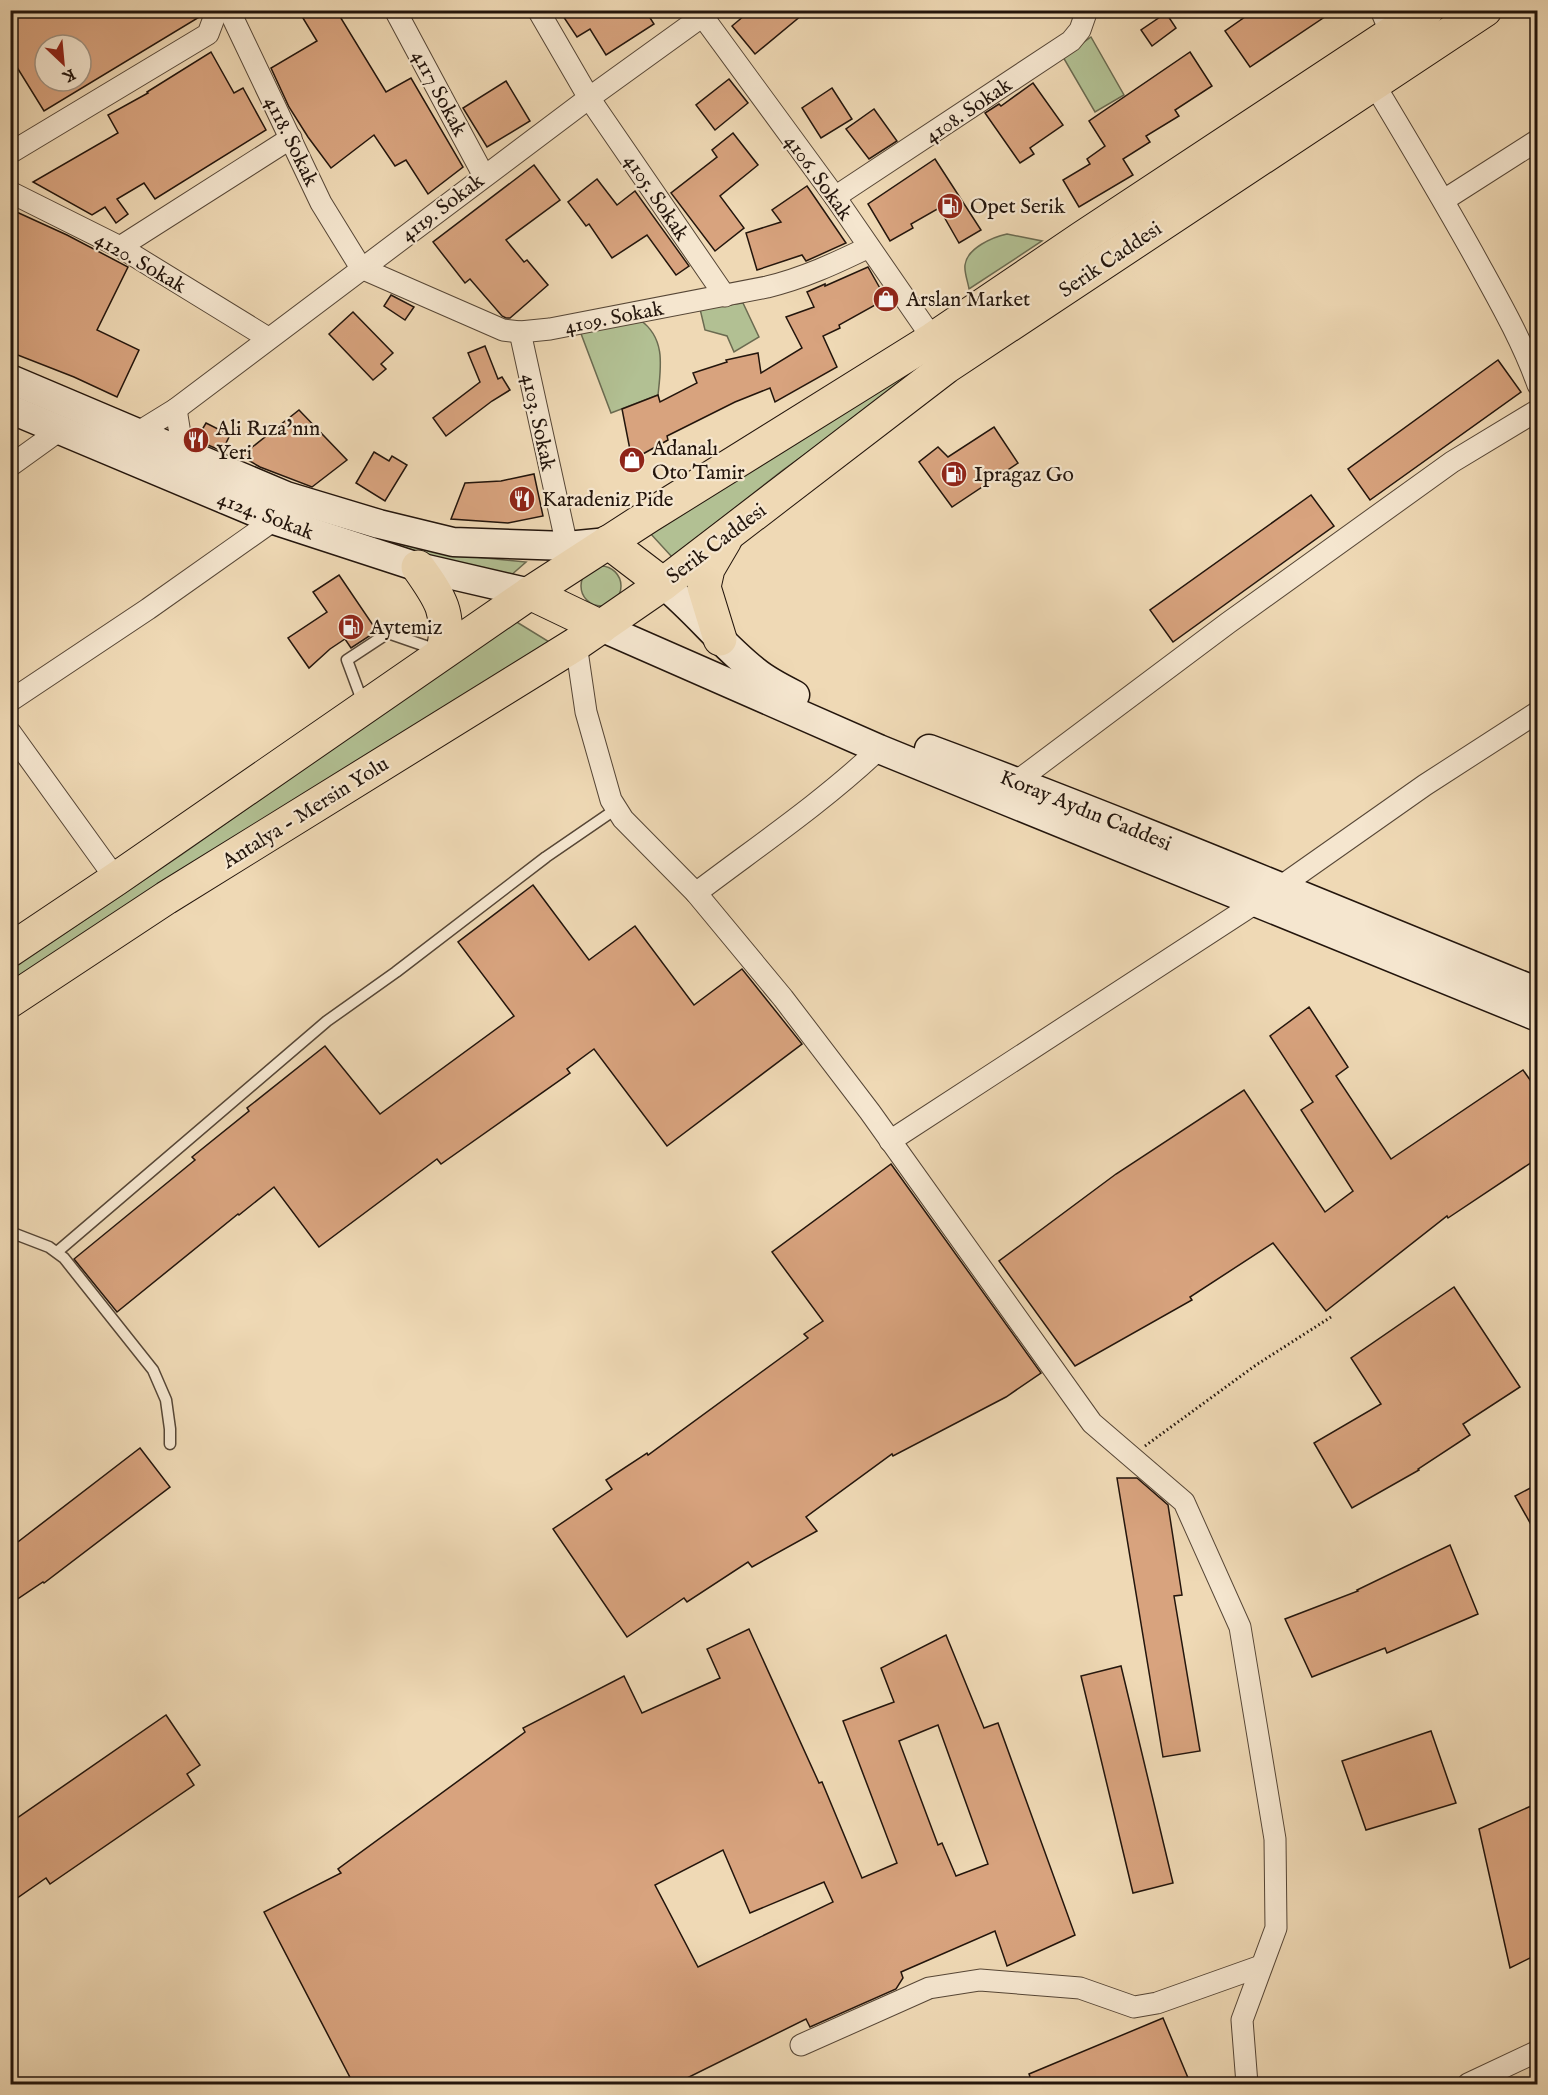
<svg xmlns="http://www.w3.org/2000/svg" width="1548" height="2095" viewBox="0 0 1548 2095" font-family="'IM FELL English',serif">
<rect width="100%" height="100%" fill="#efd9b5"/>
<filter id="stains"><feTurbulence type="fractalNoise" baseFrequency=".00333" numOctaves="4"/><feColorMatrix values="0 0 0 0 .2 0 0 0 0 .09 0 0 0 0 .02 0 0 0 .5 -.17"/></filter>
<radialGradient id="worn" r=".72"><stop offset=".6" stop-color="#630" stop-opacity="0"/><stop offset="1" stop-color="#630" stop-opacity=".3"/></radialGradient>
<!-- green -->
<g fill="#b2c093" stroke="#6a6a50" stroke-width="1.5">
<path d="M1091 37 1124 95 1095 112 1063 57Z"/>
<path d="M1007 234 1042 241 969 289C968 282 964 272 965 265 967 248 993 237 1007 234Z"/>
<path d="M743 303 759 337 734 352 727 336 705 330 700 309Z"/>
<path d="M640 320C666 338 661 367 658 395L611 413 580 331Z"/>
<path d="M961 342 783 470 672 557 649 532 769 454Z"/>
<path d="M400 543 446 554 526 562 509 577 400 548Z"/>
<circle cx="601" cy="586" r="20"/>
<path d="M515 621 551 643 11 984V970L181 855Z"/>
</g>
<!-- building -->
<g fill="#d8a37e" stroke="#23150c" stroke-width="1.5" fill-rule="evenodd">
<path d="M22 10H203L201 16 44 111 10 56V18ZM45 45H81V81H45Z"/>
<path d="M298 10H336L386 92 411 78 463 167 428 194 406 160 395 166 374 135 331 168 308 137 289 107 271 68 317 41Z"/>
<path d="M559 10H645L654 24 606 55 590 29 577 37Z"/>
<path d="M751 10H808L755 54 732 26Z"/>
<path d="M1255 10H1335L1250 67 1225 31Z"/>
<path d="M1166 13 1176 28 1152 46 1141 30Z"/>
<path d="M211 52 234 93 243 88 266 130 155 199 144 183 117 199 128 214 116 223 105 207 92 215 33 182 118 133 108 115 148 93 147 92Z"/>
<path d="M1190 52 1212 86 1175 110 1179 116 1146 136 1150 142 1123 159 1133 175 1079 207 1063 180 1090 164 1087 159 1105 146 1089 121Z"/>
<path d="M729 79 748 103 715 130 696 105Z"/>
<path d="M506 81 530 121 487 147 463 108Z"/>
<path d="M1033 83 1063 125 1030 148 1034 154 1020 163 985 113 999 104 1001 106Z"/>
<path d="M832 88 852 119 821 138 802 108Z"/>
<path d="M874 109 897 141 869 159 846 129Z"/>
<path d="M733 133 758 165 720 196 744 228 715 251 671 193 717 157 712 150Z"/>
<path d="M935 159 981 230 959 243 939 208 911 224 913 228 890 241 868 204Z"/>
<path d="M534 165 560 200 506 240 524 262 527 260 548 285 510 318H506L502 316 470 279 465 283 433 242Z"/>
<path d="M597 179 617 205 635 191 689 266 676 275 647 235 612 258 589 224 586 226 568 202Z"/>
<path d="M807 186 846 243 806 261 802 255 757 270 746 233 781 222 772 210Z"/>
<path d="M10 209 67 235 128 267 97 330 139 350 117 397 74 377 10 352Z"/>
<path d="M868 267 886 299 839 325 840 328 823 336 837 367 775 402 770 388 735 402 667 436 668 440 632 460 622 409 658 395 660 402 697 383 693 373 727 362 726 360 758 353 761 373 802 348 786 317 814 307 807 292 825 284V286Z"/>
<path d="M391 295 414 307 405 320 384 306Z"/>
<path d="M353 312 393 353 381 364 386 369 373 380 329 334Z"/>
<path d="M485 346 498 379 502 377 510 390 492 401 446 436 433 418 480 382 468 353Z"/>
<path d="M1498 360 1521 392 1370 500 1348 469Z"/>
<path d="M299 410 347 460 312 487 260 467 241 456Z"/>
<path d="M206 423 230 435 222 451 196 440Z"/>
<path d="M994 427 1018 463 952 507 919 462 938 447 948 457Z"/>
<path d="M374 452 389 461 392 456 407 465 385 501 356 483Z"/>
<path d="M534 474 543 516 508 523 451 519 465 483 501 481Z"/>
<path d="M1311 495 1334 526 1173 642 1150 610Z"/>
<path d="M339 575 377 631 351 648 345 639 330 649 309 668 288 638 327 612 313 592Z"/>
<path d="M533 885 589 960 635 926 694 1005 742 969 802 1044 667 1146 594 1049 567 1069 570 1073 441 1164 437 1159 319 1247 274 1187 239 1215 238 1214 117 1312 74 1259 195 1160 192 1157 249 1111 247 1108 325 1046 380 1114 514 1016 458 942Z"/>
<path d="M1309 1007 1348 1067 1336 1076 1391 1159 1523 1070 1538 1091V1158L1448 1218 1447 1216 1326 1311 1273 1243 1190 1297 1192 1300 1075 1366 999 1261 1116 1174 1244 1090 1325 1212 1353 1191 1301 1110 1313 1102 1270 1036Z"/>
<path d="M891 1164 1041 1373 1006 1397 893 1456 892 1454 806 1517 817 1531 752 1567 748 1562 687 1602 684 1598 627 1637 553 1529 612 1489 606 1480 647 1453 648 1455 808 1338 804 1334 823 1321 772 1252Z"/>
<path d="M1454 1287 1520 1387 1463 1424 1470 1435 1418 1469 1419 1470 1352 1508 1314 1443 1381 1404 1351 1358Z"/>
<path d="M140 1448 170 1487 44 1583 43 1582 10 1604V1548Z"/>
<path d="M1117 1478H1137L1168 1505 1182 1595 1174 1596 1200 1751 1163 1757Z"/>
<path d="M1538 1484V1537L1515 1496Z"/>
<path d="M1450 1545 1478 1614 1387 1653 1385 1648 1312 1677 1285 1619 1358 1591 1357 1590Z"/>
<path d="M749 1629 819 1783 822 1782 862 1878 897 1863 843 1721 894 1702 881 1668 946 1635 984 1728 998 1723 1075 1935 1007 1966 995 1931 901 1972 903 1978 896 1989 810 2027 806 2019 673 2085H354L264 1912 341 1873 338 1869 525 1732 523 1728 624 1676 642 1713 720 1678 707 1649ZM938 1725 988 1864 956 1876 942 1843 938 1845 899 1741ZM723 1850 750 1913 824 1882 833 1902 698 1967 655 1885Z"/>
<path d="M1121 1666 1173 1883 1133 1893 1081 1676Z"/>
<path d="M166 1715 200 1765 187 1774 194 1785 50 1884 46 1878 10 1903V1823Z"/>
<path d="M1431 1731 1456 1803 1366 1830 1342 1761Z"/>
<path d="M1538 1803V1954L1510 1968 1479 1829Z"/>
<path d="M1163 2018 1191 2085H1033L1029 2074Z"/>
</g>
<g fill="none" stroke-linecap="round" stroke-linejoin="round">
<defs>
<g id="lane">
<path d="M363 703 347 660 388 633 437 650"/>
<path d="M10 1232 49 1247 64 1258 153 1370 166 1400 170 1429V1444"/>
<path d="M57 1252 327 1021 396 972 546 857 616 809"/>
</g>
<g id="street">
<path d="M229 10 321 203 361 268 503 330 520 332 550 329 767 287C804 278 836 263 869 247"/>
<path d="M395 10 484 176"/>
<path d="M538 10 589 98 725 296"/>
<path d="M698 10 835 197 933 339"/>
<path d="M1381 10 1391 34"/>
<path d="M1374 84C1410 144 1446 204 1480 266 1501 304 1523 343 1538 385"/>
<path d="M10 153 208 34 217 10"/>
<path d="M10 192 120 247 268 338"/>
<path d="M835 197 1071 41 1080 30 1087 10"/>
<path d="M1444 200 1538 140"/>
<path d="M120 247 291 138"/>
<path d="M520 332 567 546"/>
<path d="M176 409 589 98 711 10"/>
<path d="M137 433 176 409 183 453"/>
<path d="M10 466 60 430"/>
<path d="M576 644 586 712 611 800 623 819 696 893 783 998 870 1112 1092 1423 1184 1502 1240 1627 1275 1839 1276 1928 1242 2020 1247 2084"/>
<path d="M10 701 148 609 274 520"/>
<path d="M10 732 116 879"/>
<path d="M1016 782 1228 623 1452 462 1538 410"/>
<path d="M696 893C758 846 823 802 879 749"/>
<path d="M890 1141 1280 887 1425 785 1538 712"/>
<path d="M801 2045 929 1988 980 1980 1080 1988 1134 2007 1157 2003 1261 1966"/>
<path d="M1468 2084 1538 2051"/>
</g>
<g id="secondary">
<path d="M10 379 286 496 379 524 453 542 567 546 608 542"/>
<path d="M10 409 274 520 418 567 530 593"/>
<path d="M663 584C696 611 722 645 755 671 767 681 781 688 795 695"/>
<path d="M601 627 879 749 1538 1017"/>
<path d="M929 749C1134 825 1335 910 1538 992"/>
</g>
<g id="highway">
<path d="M608 542 663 584"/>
<path d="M418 567C440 598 451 613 443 652"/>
<path d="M530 593 601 627"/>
<path d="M720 639 704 587 708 569 725 540"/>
<path d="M10 950 116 879 530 593 649 516 933 339 1082 238 1427 10"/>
<path d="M10 1001 166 898 576 644 663 584 946 367 1485 10"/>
</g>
</defs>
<!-- lane casing -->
<use href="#lane" stroke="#564636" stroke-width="13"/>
<!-- street casing -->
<use href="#street" stroke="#564636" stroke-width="23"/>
<!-- secondary casing -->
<use href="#secondary" stroke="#23150c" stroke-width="31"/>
<!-- highway casing -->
<use href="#highway" stroke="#23150c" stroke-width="35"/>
<!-- path -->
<path stroke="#23150c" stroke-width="3" stroke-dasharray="1.5 3" stroke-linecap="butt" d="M1145 1446 1256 1365 1331 1317"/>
<!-- lane -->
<use href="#lane" stroke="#f5e6cf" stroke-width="10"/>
<!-- street -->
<use href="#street" stroke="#f5e6cf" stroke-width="21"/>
<!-- secondary -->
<use href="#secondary" stroke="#f5e6cf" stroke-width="28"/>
<!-- highway -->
<use href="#highway" stroke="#efd9b5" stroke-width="33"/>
</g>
<!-- icons -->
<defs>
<symbol id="fuel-disc" viewBox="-11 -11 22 22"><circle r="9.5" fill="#8f2418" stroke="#f5e6cf"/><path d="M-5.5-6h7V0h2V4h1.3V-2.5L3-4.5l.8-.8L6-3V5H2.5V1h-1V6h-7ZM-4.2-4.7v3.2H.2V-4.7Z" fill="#fff"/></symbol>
<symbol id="shop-disc" viewBox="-11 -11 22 22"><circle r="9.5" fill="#8f2418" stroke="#f5e6cf"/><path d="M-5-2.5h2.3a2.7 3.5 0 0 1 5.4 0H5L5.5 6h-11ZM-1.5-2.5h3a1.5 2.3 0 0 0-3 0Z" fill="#fff"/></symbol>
<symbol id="restaurant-disc" viewBox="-11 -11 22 22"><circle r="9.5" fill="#8f2418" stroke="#f5e6cf"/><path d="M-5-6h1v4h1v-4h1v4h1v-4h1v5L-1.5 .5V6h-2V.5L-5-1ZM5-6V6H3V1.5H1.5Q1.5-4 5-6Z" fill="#fff"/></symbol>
</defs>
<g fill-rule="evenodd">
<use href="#fuel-disc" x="935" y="191" width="30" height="30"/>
<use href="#shop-disc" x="871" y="284" width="30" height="30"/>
<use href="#restaurant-disc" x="181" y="425" width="30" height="30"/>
<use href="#shop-disc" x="617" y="445" width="30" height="30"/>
<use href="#fuel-disc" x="939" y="459" width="30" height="30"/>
<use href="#restaurant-disc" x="507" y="484" width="30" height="30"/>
<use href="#fuel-disc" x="336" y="612" width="30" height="30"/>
</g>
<g text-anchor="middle" stroke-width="4.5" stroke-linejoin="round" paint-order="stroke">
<!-- street labels -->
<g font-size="21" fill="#23150c" stroke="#f5e6cf">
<text transform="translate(440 93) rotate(62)" y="7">4117 Sokak</text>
<text transform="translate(968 110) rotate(-34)" y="7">4108. Sokak</text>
<text transform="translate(292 141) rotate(64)" y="7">4118. Sokak</text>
<text transform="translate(819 177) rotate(54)" y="7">4106. Sokak</text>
<text transform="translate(657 197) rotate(56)" y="7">4105. Sokak</text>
<text transform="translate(442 207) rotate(-37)" y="7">4119. Sokak</text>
<text transform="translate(1110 259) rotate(-34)" y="7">Serik Caddesi</text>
<text transform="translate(141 262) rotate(30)" y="7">4120. Sokak</text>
<text transform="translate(614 317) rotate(-11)" y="7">4109. Sokak</text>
<text transform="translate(539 422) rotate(78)" y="7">4103. Sokak</text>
<text transform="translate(266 515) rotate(21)" y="7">4124. Sokak</text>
<text transform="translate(716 543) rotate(-37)" y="7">Serik Caddesi</text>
<text transform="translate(1086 810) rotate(22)" y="7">Koray Aydın Caddesi</text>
<text transform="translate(305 812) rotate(-32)" y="7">Antalya - Mersin Yolu</text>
</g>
<!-- poi labels -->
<g font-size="21" fill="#23150c" stroke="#f5e6cf" text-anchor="start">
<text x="970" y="213">Opet Serik</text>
<text x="906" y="306">Arslan Market</text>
<text x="216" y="435">Ali Rıza'nın<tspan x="216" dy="24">Yeri</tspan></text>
<text x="652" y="455">Adanalı<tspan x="652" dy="24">Oto Tamir</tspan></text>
<text x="974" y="481">Ipragaz Go</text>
<text x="542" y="506">Karadeniz Pide</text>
<text x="370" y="634">Aytemiz</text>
</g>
</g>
<!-- margin -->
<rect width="1548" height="2095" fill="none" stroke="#efd9b5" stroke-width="36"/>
<rect x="12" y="12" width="1524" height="2071" fill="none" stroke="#23150c" stroke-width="3"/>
<rect x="18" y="18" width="1512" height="2059" fill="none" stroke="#23150c" stroke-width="1.5"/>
<!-- north arrow -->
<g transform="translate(63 63) rotate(154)"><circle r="28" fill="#f5e6cf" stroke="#a19281" stroke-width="1.5"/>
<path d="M0-4.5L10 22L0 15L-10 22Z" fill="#8f2418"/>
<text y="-9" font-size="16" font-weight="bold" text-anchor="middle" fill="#23150c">K</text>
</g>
<rect width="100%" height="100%" filter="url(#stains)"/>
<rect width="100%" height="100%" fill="url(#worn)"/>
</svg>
